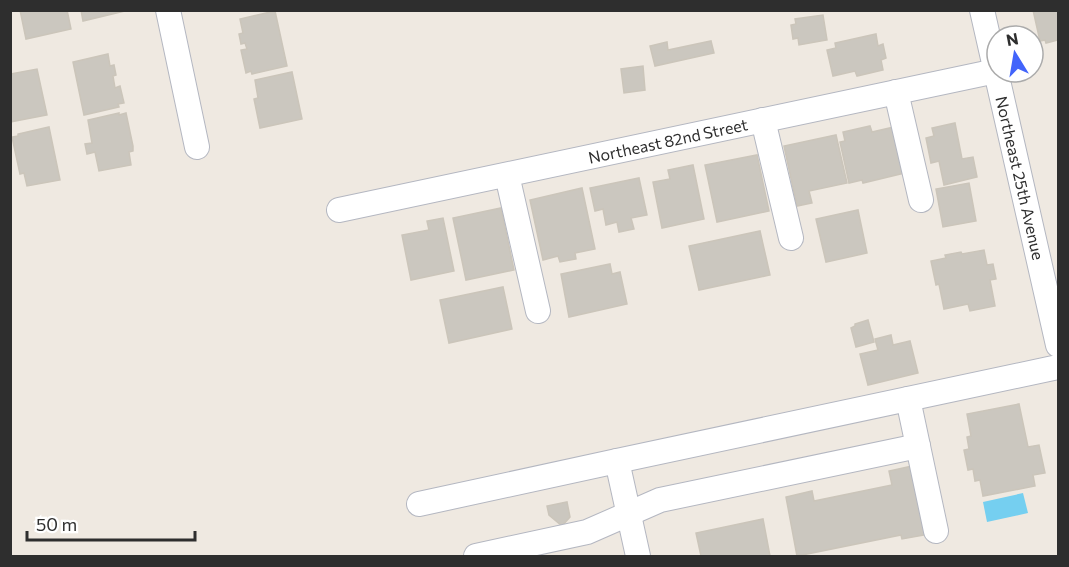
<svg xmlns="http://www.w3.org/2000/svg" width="1069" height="567" viewBox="0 0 1069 567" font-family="Commissioner,sans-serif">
<rect width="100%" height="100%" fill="#efe9e1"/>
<!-- water -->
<path fill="#75cff0" d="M1023 493 1028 513 987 522 983 502Z"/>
<!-- building -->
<g fill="#cbc7bf" stroke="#cbc5ba" stroke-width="1.5">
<path d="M20 10H67L71 29 26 39Z"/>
<path d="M81 10H129L83 21Z"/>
<path d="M1033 10H1058V40L1046 43 1045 40 1040 41Z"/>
<path d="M275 11 287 66 252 74 251 71 246 73 241 50 247 49 245 43 241 44 239 34 243 33 240 19Z"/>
<path d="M823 15 827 40 799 45 798 38 793 39 791 25 796 24 795 19Z"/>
<path d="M876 34 878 46 883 44 886 58 881 60 883 70 857 76 855 71 833 76 827 50 836 48 835 43Z"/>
<path d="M711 41 714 53 655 66 650 46 667 42 668 50Z"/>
<path d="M108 54 110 66 114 65 116 75 113 76 115 88 120 86 124 103 118 104 119 107 84 115 73 62Z"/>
<path d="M643 66 645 90 624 93 621 69Z"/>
<path d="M37 69 47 115 10 122V74Z"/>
<path d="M292 72 302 119 260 128 254 99 258 98 255 80Z"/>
<path d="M119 113V115L126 113 133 146V151L129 152 131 165 99 171 95 152 87 154 85 144 92 143 88 120Z"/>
<path d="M955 123 962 159 973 157 977 177 944 185 939 161 931 163 926 138 934 136 932 128Z"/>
<path d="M870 126 872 132 894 127 905 173 863 183 862 180 849 183 840 142 845 141 843 132Z"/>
<path d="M49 127 60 180 27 186 24 173 20 174 12 137 18 136V134Z"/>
<path d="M836 135 847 183 809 191 812 203 797 206 784 146Z"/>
<path d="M757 155 769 211 717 222 705 165Z"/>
<path d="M693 165 704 219 662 228 653 182 670 179 668 170Z"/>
<path d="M639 178 647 215 631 218 634 229 619 232 617 222 606 225 603 209 595 211 590 188Z"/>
<path d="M969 183 976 221 943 227 936 189Z"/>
<path d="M582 188 595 249 575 253 576 259 560 262 558 256 543 260 530 200Z"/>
<path d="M501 208 514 270 466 280 453 218Z"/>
<path d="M858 210 867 253 826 262 816 219Z"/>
<path d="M443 218 454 271 411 280 402 235 429 230 427 221Z"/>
<path d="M760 231 770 275 699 290 689 246Z"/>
<path d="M984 250 987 265 993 264 996 279 990 280 995 306 970 311 968 304 944 309 939 284 936 285 931 261 946 258 945 255 961 252 962 254Z"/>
<path d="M610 264 612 274 620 272 627 304 569 317 561 274Z"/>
<path d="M503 287 512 329 449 343 440 300Z"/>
<path d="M868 320 874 342 856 347 851 328 855 326V324Z"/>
<path d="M891 335 893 345 910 341 918 373 868 385 860 354 878 350 875 339Z"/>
<path d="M1019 404 1028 447 1039 445 1045 473 1033 475 1035 486 983 496 980 480 975 481 973 469 968 470 964 450 969 449 967 437 971 436 967 414Z"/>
<path d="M917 465 930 534 902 539 901 535 797 556 786 497 812 491 814 501 892 485 889 471Z"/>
<path d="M567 502 570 517 562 526 549 515 547 506Z"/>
<path d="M763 519 770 556H701L696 533Z"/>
</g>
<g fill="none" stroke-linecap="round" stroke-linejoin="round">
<defs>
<g id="minor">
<path d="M168 10 197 147"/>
<path d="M982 10 1058 345"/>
<path d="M896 92 921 200"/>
<path d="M763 120 791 238"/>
<path d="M507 175 538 311"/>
<path d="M339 210 996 71"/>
<path d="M908 399 936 531"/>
<path d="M617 461 638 556"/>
<path d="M419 504 617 461 1058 367"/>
<path d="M476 556 587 532 660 500 918 446"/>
</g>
</defs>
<!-- minor casing -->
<use href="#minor" stroke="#b4b7c1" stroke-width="26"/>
<!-- minor -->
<use href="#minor" stroke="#fff" stroke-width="24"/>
</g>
<g text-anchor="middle" stroke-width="4.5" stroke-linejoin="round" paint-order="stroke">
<!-- street labels -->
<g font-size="16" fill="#2e2e2e" stroke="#fff">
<text transform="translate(668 141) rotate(-12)" y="6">Northeast 82nd Street</text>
<text transform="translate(1020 178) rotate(77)" y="6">Northeast 25th Avenue</text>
</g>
</g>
<!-- border -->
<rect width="1069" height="567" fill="none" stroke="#2e2e2e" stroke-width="24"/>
<!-- north arrow -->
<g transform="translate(1015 54) rotate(349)"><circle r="28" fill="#ffffff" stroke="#ababab" stroke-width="1.5"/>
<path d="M0-4.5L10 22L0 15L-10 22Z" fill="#4264fb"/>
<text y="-9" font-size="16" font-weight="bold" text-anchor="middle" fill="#2e2e2e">N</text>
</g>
<!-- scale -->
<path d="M27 531v9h168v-9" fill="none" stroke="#2e2e2e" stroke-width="3"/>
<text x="36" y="531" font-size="18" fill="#2e2e2e" stroke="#ffffff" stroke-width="4.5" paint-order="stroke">50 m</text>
</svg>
